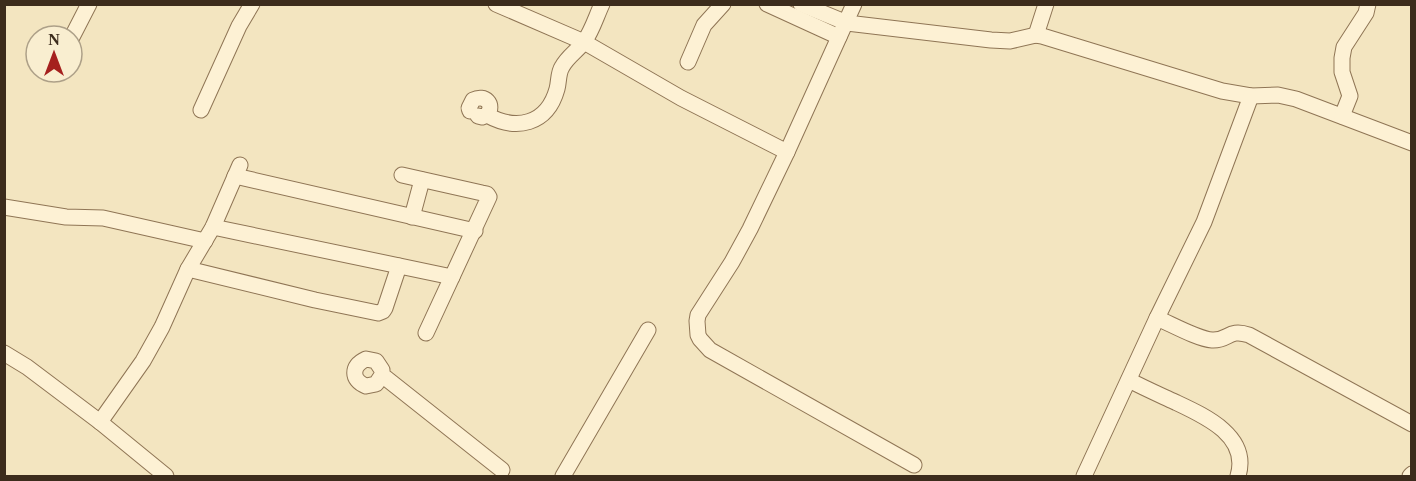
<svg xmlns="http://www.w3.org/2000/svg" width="1416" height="481" viewBox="0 0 1416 481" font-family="Georgia,serif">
<rect width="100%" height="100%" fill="#f3e5c0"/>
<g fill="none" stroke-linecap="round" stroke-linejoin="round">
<defs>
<g id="minor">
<path d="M496 4 584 42 681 98 787 152"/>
<path d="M767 4 839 37"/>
<path d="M801 4 847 23 991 40 1010 41 1036 35"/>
<path d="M854 4 787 152 750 229 732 262 698 315 697 321 698 335 700 339 710 350 914 465"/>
<path d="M1046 4 1036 35 1042 36 1222 91 1251 96 1278 95 1296 99 1412 143"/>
<path d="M72 37 89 4"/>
<path d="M688 62 704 25 723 4"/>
<path d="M201 110 239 26 252 4"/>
<path d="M470 111 469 108 473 100C485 94 495 104 487 115"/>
<path d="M478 116 482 117 487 115C516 131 547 125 557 89 559 82 558 73 562 67 567 57 577 51 584 42 592 31 596 17 602 4"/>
<path d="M1342 116 1350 96 1342 72V58L1344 47 1366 13 1368 4"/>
<path d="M402 175 482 193 487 194 489 197 426 333"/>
<path d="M235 176 475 231"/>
<path d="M4 207 66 217 103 218 205 241"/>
<path d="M412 217 422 180"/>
<path d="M213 227 452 277"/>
<path d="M188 269 315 300 378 313 383 311 385 308 399 266"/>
<path d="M1157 318C1171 324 1198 339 1212 340 1229 341 1228 328 1249 335L1412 424"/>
<path d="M4 353 27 367 100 422 166 476"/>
<path d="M382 375 376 384 366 386C351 380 351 366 366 359L376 361 382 370V375L502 470"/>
<path d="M1129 380C1144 388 1160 395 1175 402 1205 416 1250 436 1238 476"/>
<path d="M100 422 143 361 162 327 188 269 213 227 240 165"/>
<path d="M563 476 648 330"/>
<path d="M1084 476 1157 318 1204 222 1251 96"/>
<path d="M1410 476 1412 474"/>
</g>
</defs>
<!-- minor casing -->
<use href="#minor" stroke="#8f7555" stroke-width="17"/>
<!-- minor -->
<use href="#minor" stroke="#fdf1d4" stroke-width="15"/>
</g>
<!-- border -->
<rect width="1416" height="481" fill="none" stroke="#3c2c1c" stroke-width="12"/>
<!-- north arrow -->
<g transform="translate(54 54)"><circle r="28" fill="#f9eed0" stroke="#ada088" stroke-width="1.5"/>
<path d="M0-4.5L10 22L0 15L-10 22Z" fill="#a5201e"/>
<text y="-9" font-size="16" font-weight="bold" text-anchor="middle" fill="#3c2c1c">N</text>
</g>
</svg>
